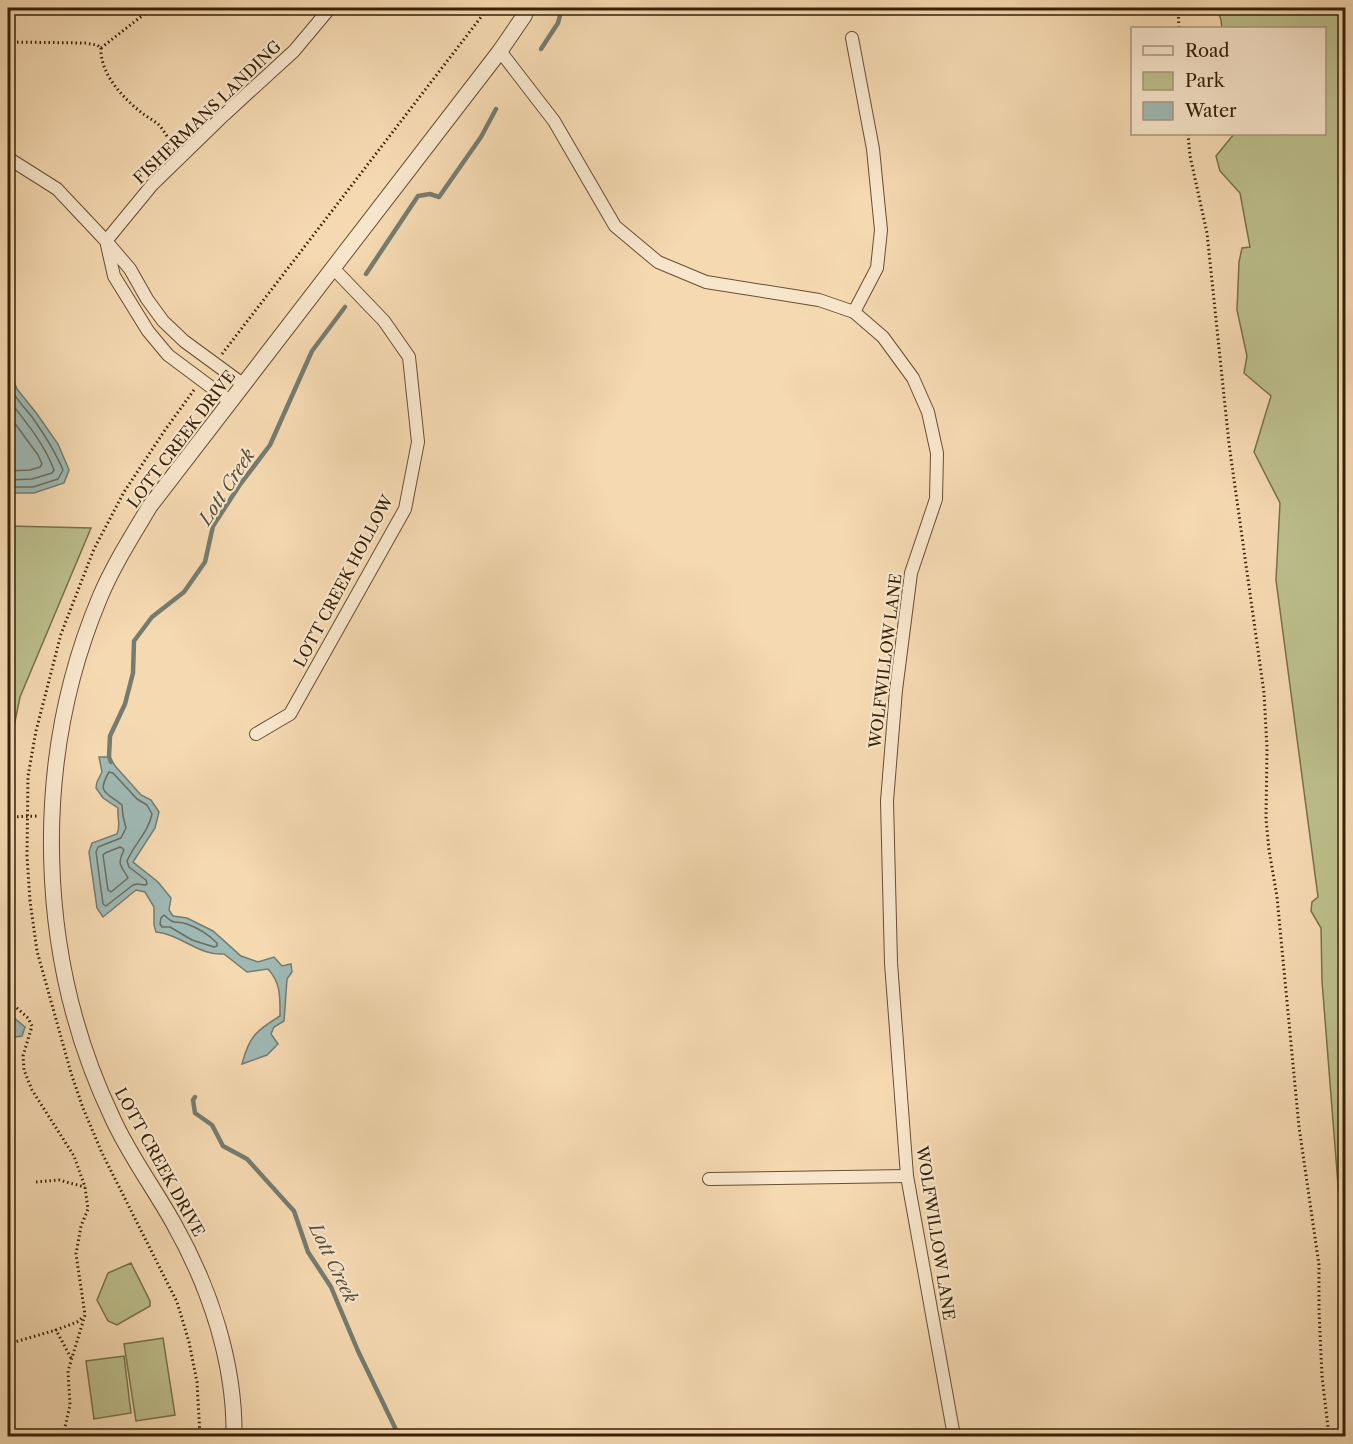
<svg xmlns="http://www.w3.org/2000/svg" width="1353" height="1444" viewBox="0 0 1353 1444" font-family="'Libre Caslon Text',serif">
<rect width="100%" height="100%" fill="#f5d9b1"/>
<filter id="stains"><feTurbulence type="fractalNoise" baseFrequency=".00333" numOctaves="4"/><feColorMatrix values="0 0 0 0 .2 0 0 0 0 .09 0 0 0 0 .02 0 0 0 .5 -.17"/></filter>
<radialGradient id="worn" r=".72"><stop offset=".6" stop-color="#630" stop-opacity="0"/><stop offset="1" stop-color="#630" stop-opacity=".3"/></radialGradient>
<!-- green -->
<g fill="#bcbf8c" stroke="#79704a" stroke-width="1.5">
<path d="M1217 8H1345V1315L1340 1283 1345 1274 1322 981 1321 928 1311 911 1312 902 1318 897 1276 580 1280 503 1254 452 1271 396 1244 373 1247 356 1237 310 1239 262 1242 248 1250 247 1240 193 1220 171 1216 156 1234 134H1324V28H1222L1221 20Z"/>
<path d="M8 526 91 528 20 697 8 756Z"/>
<path d="M131 1263 150 1301V1306L117 1325 108 1321 97 1300 108 1273Z"/>
<path d="M163 1338 175 1415 136 1421 124 1344Z"/>
<path d="M124 1356 131 1413 94 1419 86 1361Z"/>
</g>
<!-- water -->
<g fill="#9fb9b5" stroke="#757c6f" stroke-width="1.5">
<path d="M8 366 17 389 37 414 58 444 69 470 64 483 34 493H8Z"/>
<path d="M99 757H109L116 767 141 795 151 800 159 812 155 828 133 862 158 882 171 898 169 910 173 916 187 918 213 931 241 956 258 962 274 957 282 966 291 964 292 972 287 979 284 1021 274 1027 271 1034 278 1044 267 1055 242 1064C249 1036 257 1030 280 1016 280 997 281 983 268 969L247 972 224 954C199 956 180 934 156 932L154 925V907L145 892 136 890 103 917 97 908 89 852 92 843 117 834C121 826 117 817 118 808L103 798 96 788 97 782 102 772Z"/>
<path d="M8 1013 25 1027 22 1036 8 1038Z"/>
</g>
<g fill="none" stroke-linecap="round" stroke-linejoin="round">
<!-- shore -->
<g stroke="#6a6d5e" stroke-width="1.5">
<path d="M8 383C13 396 23 406 32 417 44 434 55 451 63 470L58 479 33 487H8"/>
<path d="M8 399C25 421 44 443 54 470L52 473 32 479 8 480"/>
<path d="M8 414 38 455 42 464 40 467 30 470 8 471"/>
<path d="M109 772 113 773 137 799 147 805 152 814C148 833 134 844 127 861L129 867 146 880 147 884 145 885 137 884 133 885 106 906 103 904 96 852 98 847 121 838 126 828 123 816 122 805C107 792 96 794 109 772Z"/>
<path d="M120 847 122 848 124 850C116 866 122 866 128 878L111 892 108 890 103 855 105 853Z"/>
<path d="M164 915C176 926 174 920 187 924 198 928 209 935 217 943V946L214 947 192 940 170 927H162L160 924 161 918Z"/>
</g>
<!-- stream -->
<g stroke="#757c6f" stroke-width="4.5">
<path d="M541 49 558 23 562 8"/>
<path d="M366 274 418 196 430 194 439 197 481 137 496 109"/>
<path d="M111 762 109 757 110 736 125 704 133 673 134 641 152 617 184 592 205 562 213 526 239 486 270 445 312 351 345 307"/>
<path d="M195 1097 193 1100 195 1113 212 1125 223 1146 247 1159 294 1211 308 1252 331 1287 358 1351 399 1436"/>
</g>
<defs>
<g id="minor">
<path d="M852 38 873 149 881 230 877 268 854 312"/>
<path d="M500 51 554 121 615 226 658 262 706 282 819 300 854 312 883 337 913 378 928 412 937 453 936 499 911 573 896 690 887 801 891 963 907 1176 954 1436"/>
<path d="M8 158 57 189 106 241 130 269 147 299 163 321 184 341 244 385"/>
<path d="M106 241 152 185 224 115 294 51 330 8"/>
<path d="M107 245 114 276 148 331 168 355 231 402"/>
<path d="M256 734 290 714 405 509 418 442 409 357 384 321 334 269"/>
<path d="M709 1179 907 1176"/>
</g>
<path id="tertiary" d="M234 1436C235 1363 210 1288 174 1224 154 1188 129 1155 112 1117 36 957 31 761 100 597 113 566 132 536 150 506L500 51 524 16 527 8"/>
</defs>
<!-- minor casing -->
<use href="#minor" stroke="#664f32" stroke-width="14"/>
<!-- tertiary casing -->
<use href="#tertiary" stroke="#664f32" stroke-width="17"/>
<!-- path -->
<g stroke="#362107" stroke-width="3" stroke-dasharray="1.5 3" stroke-linecap="butt">
<path d="M1178 8 1179 28"/>
<path d="M8 42 85 43 97 45 101 48"/>
<path d="M101 48C100 74 123 98 142 113 147 117 153 120 158 124 164 130 169 140 173 147"/>
<path d="M101 48 152 8"/>
<path d="M1188 134 1190 156 1207 233 1229 444 1264 693 1267 748 1266 819 1269 850 1277 897 1299 1127 1319 1265V1311L1322 1376 1329 1436"/>
<path d="M222 354 488 8"/>
<path d="M194 390 165 430 124 492 94 549 61 634 36 731 28 776 27 856 30 901 37 951 71 1073 83 1108 102 1153 177 1302 189 1342 197 1382 200 1436"/>
<path d="M8 817 39 816"/>
<path d="M8 998 9 1001 28 1018 32 1026 23 1056 24 1070 32 1090 74 1156 85 1187 88 1209 81 1226 76 1254 85 1315 68 1371 70 1405 63 1436"/>
<path d="M36 1182 59 1180 85 1187"/>
<path d="M8 1344 56 1330"/>
<path d="M71 1358 56 1330 77 1322 83 1317"/>
</g>
<!-- minor -->
<use href="#minor" stroke="#f8e6cc" stroke-width="12"/>
<!-- tertiary -->
<use href="#tertiary" stroke="#f8e6cc" stroke-width="15"/>
</g>
<g text-anchor="middle" stroke-width="4.5" stroke-linejoin="round" paint-order="stroke">
<!-- street labels -->
<g font-size="16" fill="#362107" stroke="#f8e6cc">
<text transform="translate(207 112) rotate(-44)" y="6">FISHERMANS LANDING</text>
<text transform="translate(181 439) rotate(-53)" y="6">LOTT CREEK DRIVE</text>
<text transform="translate(343 581) rotate(-62)" y="6">LOTT CREEK HOLLOW</text>
<text transform="translate(885 661) rotate(-83)" y="6">WOLFWILLOW LANE</text>
<text transform="translate(160 1162) rotate(61)" y="6">LOTT CREEK DRIVE</text>
<text transform="translate(936 1233) rotate(81)" y="6">WOLFWILLOW LANE</text>
</g>
<!-- water labels -->
<g font-size="18" font-style="italic" fill="#564f3b" stroke="#f8e6cc">
<text transform="translate(227 487) rotate(-57)" y="6">Lott Creek</text>
<text transform="translate(333 1263) rotate(64)" y="6">Lott Creek</text>
</g>
</g>
<!-- margin -->
<rect width="1353" height="1444" fill="none" stroke="#f5d9b1" stroke-width="30"/>
<rect x="9" y="9" width="1335" height="1426" fill="none" stroke="#362107" stroke-width="3"/>
<rect x="15" y="15" width="1323" height="1414" fill="none" stroke="#362107" stroke-width="1.5"/>
<!-- legend -->
<rect x="1131" y="27" width="195" height="108" fill="#f8e6cc" stroke="#aa977d" stroke-width="1.5"/>
<rect x="1143" y="46" width="30" height="9" fill="#f8e6cc" stroke="#aa977d" stroke-width="1.5"/>
<text x="1185" y="57" font-size="18" fill="#362107">Road</text>
<rect x="1143" y="72" width="30" height="18" fill="#bcbf8c" stroke="#aa977d" stroke-width="1.5"/>
<text x="1185" y="87" font-size="18" fill="#362107">Park</text>
<rect x="1143" y="102" width="30" height="18" fill="#9fb9b5" stroke="#aa977d" stroke-width="1.5"/>
<text x="1185" y="117" font-size="18" fill="#362107">Water</text>
<rect width="100%" height="100%" filter="url(#stains)"/>
<rect width="100%" height="100%" fill="url(#worn)"/>
</svg>
